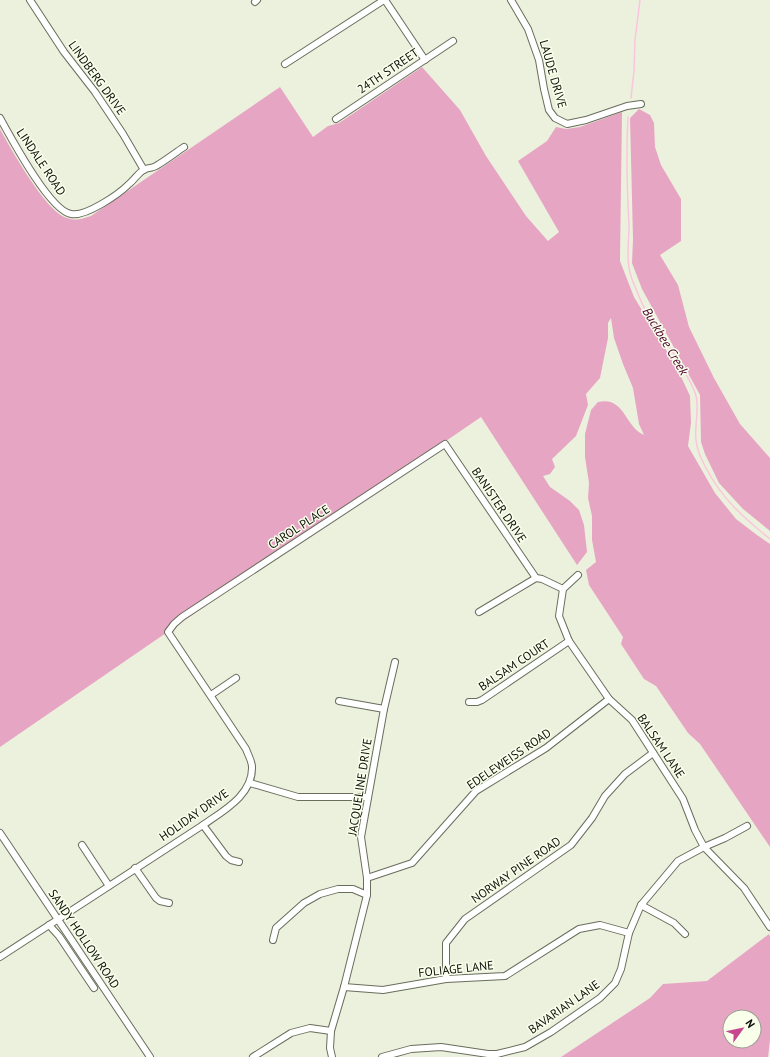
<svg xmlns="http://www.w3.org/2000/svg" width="770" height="1057" viewBox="0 0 770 1057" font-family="'PT Sans',sans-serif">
<rect width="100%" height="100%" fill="#ecf1de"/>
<!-- green -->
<g fill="#e7a5c4" fill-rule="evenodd">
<path d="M422 67 460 110 486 156 526 216 548 241 559 232 518 161 547 141 556 127 566 129 580 127 622 112 620 261 634 297 677 368 690 396 691 423 688 446 715 493 736 519 757 535 770 544V847L700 744 688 733 656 686 644 679 621 644 623 637 589 585 586 570 596 562 592 540V516L588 498 589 483 585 457V434L591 410 598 402C625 396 624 426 644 435L639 424 633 388 623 364 614 338 611 318 608 323V338L600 378 586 394 588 405 576 436 552 459 555 467 550 474 543 476 550 487 570 501 579 510 584 525 587 552 577 565 481 417 0 747V129C11 149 46 212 67 218 76 221 82 219 91 216L280 87 313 137 328 126 339 123Z"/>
<path d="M639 109 650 115 654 123 655 147 661 165 681 199V241L660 255 678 285 689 327 714 378 740 424 770 458V531L743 509 719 483 705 454 701 442 700 395 642 289 632 263 633 239 630 118Z"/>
<path d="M769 934 770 937V1040L768 1057H561L650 998 663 984 707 981ZM730 1017H754V1041H730Z"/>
</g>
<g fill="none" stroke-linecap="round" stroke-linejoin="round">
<!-- stream -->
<g stroke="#fcc5de" stroke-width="1.5">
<path d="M631 98 634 71 635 40 640 0"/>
<path d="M628 117C626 153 627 189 629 225 629 245 625 263 633 282 638 293 642 305 648 315 663 340 682 362 694 390 701 405 694 424 696 440 697 451 701 459 706 468 722 499 744 518 770 539"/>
</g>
<defs>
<g id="minor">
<path d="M30 0 64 52 95 92 123 134 144 170"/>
<path d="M385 0 425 60"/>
<path d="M511 0 528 29 539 60 544 89 549 110 555 118 567 124 586 120 627 106 641 104"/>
<path d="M255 2 257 0"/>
<path d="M285 64 384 0"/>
<path d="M0 118C11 138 50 211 71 214 86 217 119 194 129 184 134 180 139 172 145 169 148 168 153 168 156 166 166 160 175 153 184 147"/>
<path d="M336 119 453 41"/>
<path d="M578 575 563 589 559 616 569 641 609 699 632 720 683 799 695 830 704 847 744 888 770 927"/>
<path d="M479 612 536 578 542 579 563 589"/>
<path d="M211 695 236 678"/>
<path d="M339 701 384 709"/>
<path d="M469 702H477L482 700 569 641"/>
<path d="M250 783 298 797H368"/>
<path d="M203 825 226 856 231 860 239 862"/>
<path d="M0 833 150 1057"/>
<path d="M82 845 109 886"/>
<path d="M135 868 156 898 160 901 169 903"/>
<path d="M367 878 412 863 476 791 546 748 609 699"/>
<path d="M641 905 674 923 685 934"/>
<path d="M49 925 59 936 94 988"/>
<path d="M273 940 276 928 304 903 320 894 338 889H353L367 895"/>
<path d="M0 957 203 825C223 811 253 795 252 767 252 761 248 755 246 749L168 632 174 624 182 617 445 444 536 578"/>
<path d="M446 979V943L465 919 571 845 592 818 605 796 625 774 653 753"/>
<path d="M344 987 383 990 446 979 505 976 579 929 600 925 629 933"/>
<path d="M253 1057 291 1033 310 1028 331 1031"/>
<path d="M332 1057 330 1048 331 1031 344 987 367 895V878L361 837 384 709 395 662"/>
<path d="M382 1057 411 1049 441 1047 488 1054H497L525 1047 551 1032 600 998 615 983 621 969 629 933 641 905 678 861 704 847 725 838 747 826"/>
</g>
</defs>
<!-- minor casing -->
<use href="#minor" stroke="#696d5c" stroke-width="8"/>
<!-- minor -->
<use href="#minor" stroke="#fff" stroke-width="6"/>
</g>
<g text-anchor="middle" stroke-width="3" stroke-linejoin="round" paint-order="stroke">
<!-- street labels -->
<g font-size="12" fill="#0e100a" stroke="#f9ffeb">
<text transform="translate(388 71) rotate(-34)" y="4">24TH STREET</text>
<text transform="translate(553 74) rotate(74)" y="4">LAUDE DRIVE</text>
<text transform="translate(97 78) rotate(54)" y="4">LINDBERG DRIVE</text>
<text transform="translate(41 162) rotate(56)" y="4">LINDALE ROAD</text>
<text transform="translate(499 505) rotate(56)" y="4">BANISTER DRIVE</text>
<text transform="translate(299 527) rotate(-33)" y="4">CAROL PLACE</text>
<text transform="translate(514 665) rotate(-34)" y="4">BALSAM COURT</text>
<text transform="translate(661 746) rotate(56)" y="4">BALSAM LANE</text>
<text transform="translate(509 759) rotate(-34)" y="4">EDELEWEISS ROAD</text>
<text transform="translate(360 787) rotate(-81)" y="4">JACQUELINE DRIVE</text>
<text transform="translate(194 815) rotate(-35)" y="4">HOLIDAY DRIVE</text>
<text transform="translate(516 870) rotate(-35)" y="4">NORWAY PINE ROAD</text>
<text transform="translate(84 939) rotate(56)" y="4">SANDY HOLLOW ROAD</text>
<text transform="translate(456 969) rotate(-6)" y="4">FOLIAGE LANE</text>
<text transform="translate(564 1007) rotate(-35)" y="4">BAVARIAN LANE</text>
</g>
<!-- water labels -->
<g font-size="13" font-style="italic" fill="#4e0032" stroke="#f9ffeb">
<text transform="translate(666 341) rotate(59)" y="5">Buckbee Creek</text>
</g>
</g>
<!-- north arrow -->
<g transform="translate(742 1029) rotate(57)"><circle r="19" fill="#f9ffeb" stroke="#9b9f91"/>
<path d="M0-3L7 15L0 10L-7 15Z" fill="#c7468e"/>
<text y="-6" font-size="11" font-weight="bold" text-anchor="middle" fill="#0e100a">N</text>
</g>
</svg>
